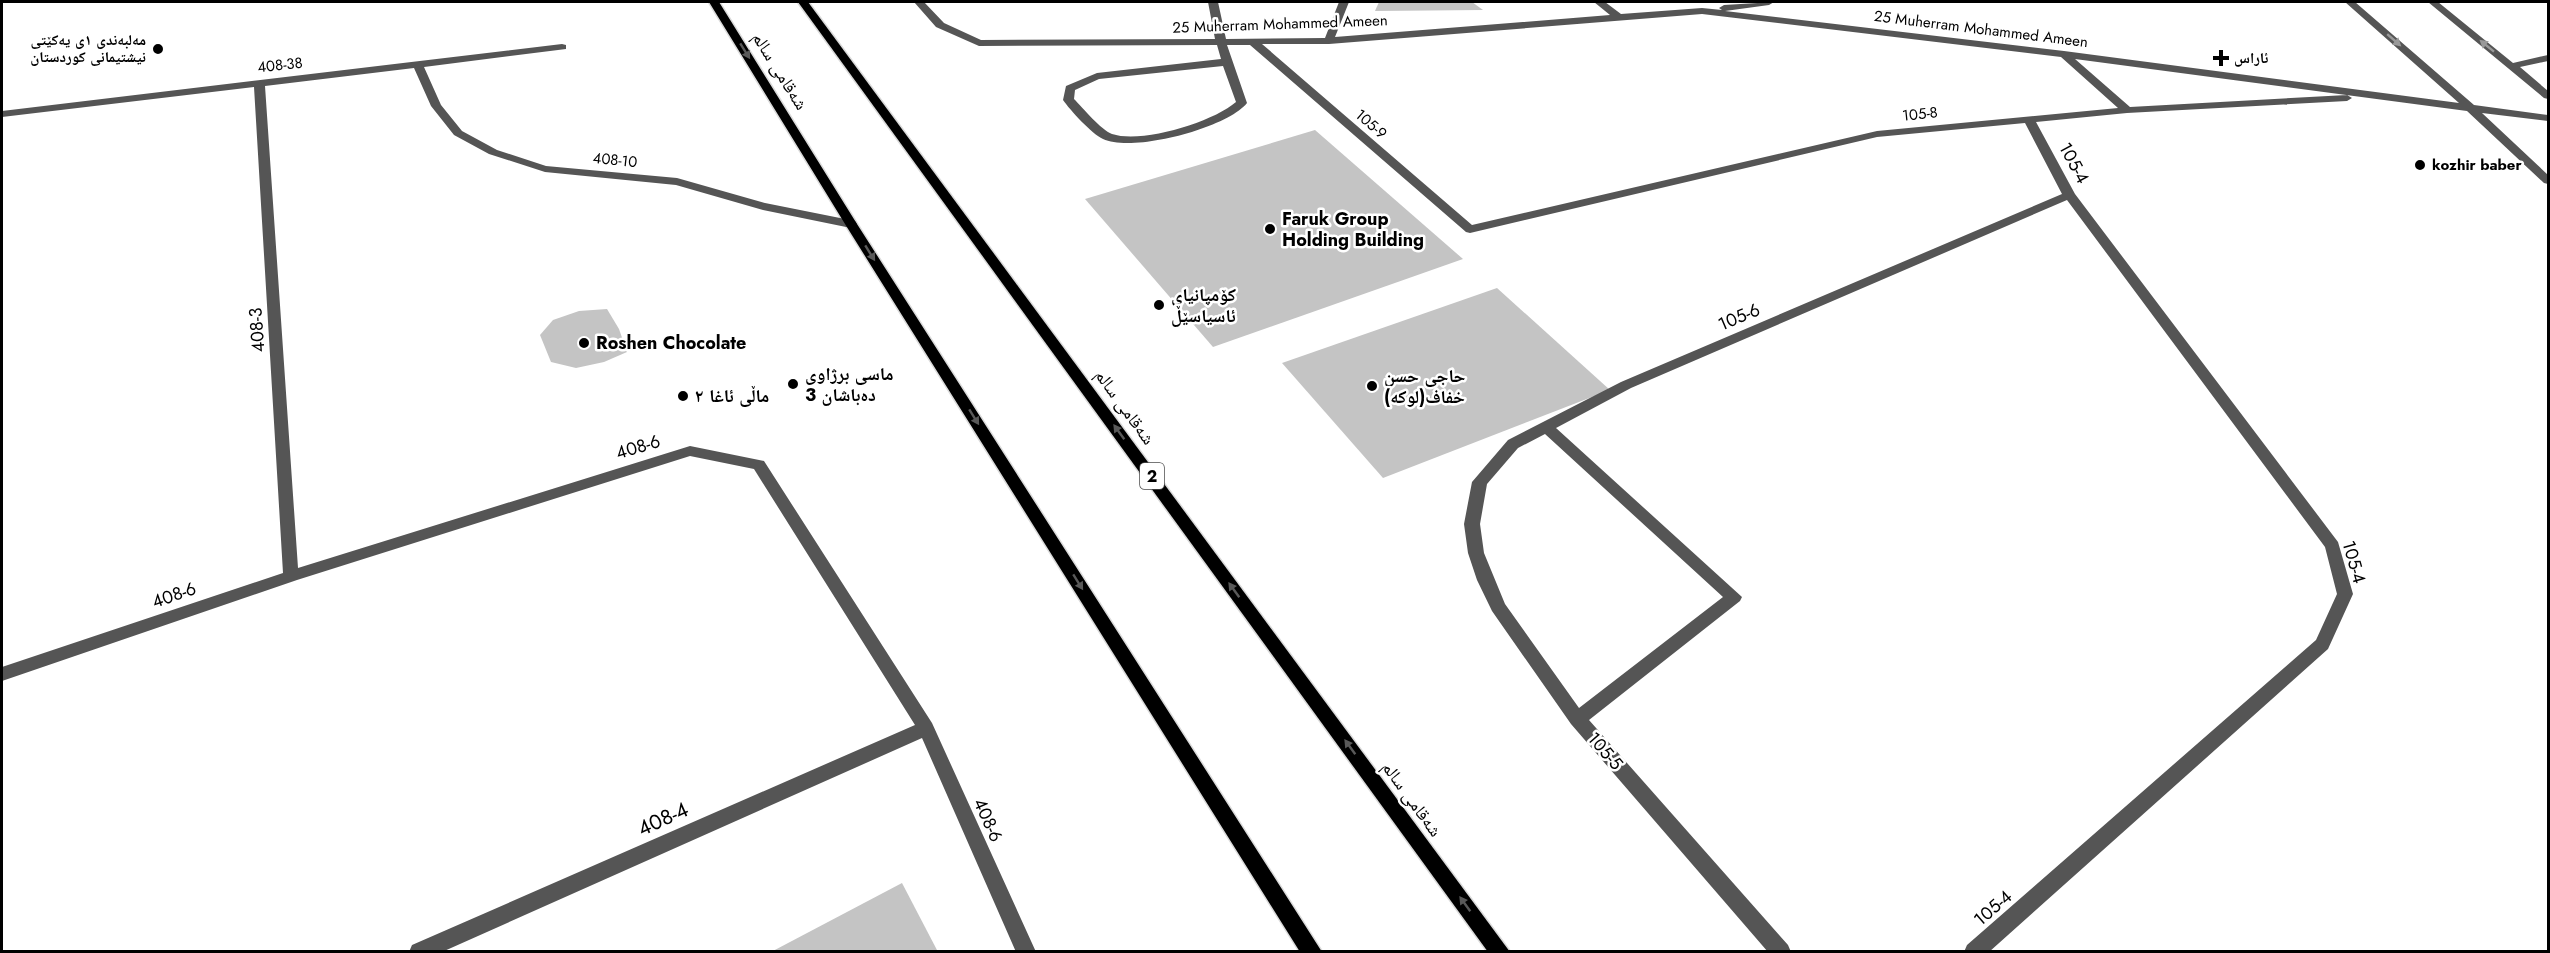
<svg xmlns="http://www.w3.org/2000/svg" width="2550" height="953" viewBox="0 0 2550 953" font-family="Jost,'Noto Naskh Arabic',sans-serif">
<rect width="100%" height="100%" fill="#fff"/>
<!-- building -->
<g fill="#c4c4c4">
<path d="M1379 2H1472L1483 10 1375 11Z"/>
<path d="M1315 130 1463 259 1213 347 1085 199Z"/>
<path d="M1497 288 1610 390 1383 478 1282 363Z"/>
<path d="M607 309 619 329 627 352 604 362 576 368 551 362 540 335 553 320 579 311Z"/>
<path d="M902 883 938 952H771Z"/>
</g>
<g fill="none" stroke-linecap="round" stroke-linejoin="round">
<defs>
<g id="major">
<path d="M709 2H719L857 224 1322 952H1300L845 224Z"/>
<path d="M798 2H808L1510 952H1488Z"/>
</g>
</defs>
<!-- major casing -->
<use href="#major" stroke="#dbdbdb" stroke-width="3"/>
<!-- minor -->
<g fill="#555" fill-rule="evenodd">
<path d="M914 2H924L944 23 981 40 1215 39 1208 2H1218L1226 39 1325 38 1339 2H1349L1335 37 1610 15 1594 2H1605L1621 14 1702 8 1722 10 1719 8 1724 5 1774 2 1769 5 1725 11 2064 51 2459 103 2345 2H2355L2474 105 2548 115V121L2482 113 2548 175V184L2544 183 2467 111 2075 59 2130 107 2347 95 2352 98 2347 101 2127 113 2036 122 2075 194 2338 542 2353 594 2328 649 1989 952H1964L1967 945 2316 640 2337 594 2325 547 2067 200 1631 388 1556 428 1742 597 1740 601 1589 720 1788 945 1791 952H1768L1571 724 1492 611 1477 580 1468 553 1464 524 1472 482 1508 440 1621 382 2062 194 2025 123 1877 137 1470 233 1466 232 1250 45H1227L1247 103C1227 128 1133 153 1103 139 1092 134 1070 110 1063 100L1066 86 1097 73 1221 59 1217 45 979 46 936 27ZM1702 14 2061 57 2118 108 1877 131 1472 225 1262 44H1329ZM1223 66 1236 102C1213 122 1142 144 1112 134 1101 130 1083 108 1074 99L1075 90 1099 79ZM1545 434 1723 597 1579 708 1505 604 1484 553 1480 524 1487 484 1518 448Z"/>
<path d="M2428 2H2438L2513 63 2548 55V61L2520 67 2548 91V99L2544 98Z"/>
<path d="M562 44 566 45V49L424 67 441 105 462 131 497 150 546 166 677 178 765 203 855 221 857 224 851 228 763 210 676 185 545 172 489 154 454 135 431 106 414 68 265 86 298 568 690 446 764 461 932 723 1036 952H1016L922 738 442 952H409L412 945 915 725 754 469 690 456 297 580 2 681V667L283 573 254 87 2 117V111Z"/>
</g>
<!-- major -->
<use href="#major" fill="#000" fill-rule="evenodd"/>
</g>
<!-- one-way arrows -->
<defs><path id="oneway-solid" d="M-6-.8H1V-3.2L6.5 0L1 3.2V.8H-6Z" transform="scale(1.5)"/></defs>
<g fill="#999">
<use href="#oneway-solid" transform="translate(2394 40) rotate(41)"/>
<use href="#oneway-solid" transform="translate(2487 46) rotate(-141)"/>
</g>
<g fill="#595959">
<use href="#oneway-solid" transform="translate(745 51) rotate(58)"/>
<use href="#oneway-solid" transform="translate(870 253) rotate(58)"/>
<use href="#oneway-solid" transform="translate(974 417) rotate(58)"/>
<use href="#oneway-solid" transform="translate(1119 432) rotate(-126)"/>
<use href="#oneway-solid" transform="translate(1078 582) rotate(58)"/>
<use href="#oneway-solid" transform="translate(1234 590) rotate(-126)"/>
<use href="#oneway-solid" transform="translate(1350 747) rotate(-126)"/>
<use href="#oneway-solid" transform="translate(1465 904) rotate(-126)"/>
</g>
<!-- markers -->
<g fill="#000" stroke="#fff" stroke-width="2">
<circle cx="158" cy="49" r="6"/>
<path d="M2218 49h6v6h6v6h-6v6h-6v-6h-6v-6h6z"/>
<circle cx="2420" cy="165" r="6"/>
<circle cx="1270" cy="229" r="6"/>
<circle cx="1159" cy="305" r="6"/>
<circle cx="584" cy="343" r="6"/>
<circle cx="793" cy="384" r="6"/>
<circle cx="1372" cy="386" r="6"/>
<circle cx="683" cy="396" r="6"/>
</g>
<g text-anchor="middle" stroke-width="5" stroke-linejoin="round" paint-order="stroke">
<!-- far-street labels -->
<g font-size="15" fill="#000" stroke="#fff">
<text transform="translate(1280 24) rotate(-2)" y="5">25 Muherram Mohammed Ameen</text>
<text transform="translate(1981 29) rotate(7)" y="5">25 Muherram Mohammed Ameen</text>
<text transform="translate(280 65) rotate(-6)" y="5">408-38</text>
<text transform="translate(1920 114) rotate(-6)" y="5">105-8</text>
<text transform="translate(1371 124) rotate(41)" y="5">105-9</text>
<text transform="translate(615 160) rotate(6)" y="5">408-10</text>
</g>
<!-- far-poi labels -->
<g font-size="15" font-weight="bold" fill="#000" stroke="#fff" text-anchor="start">
<text x="146" y="45" text-anchor="end">مەلبەندی ١ی یەکێتی<tspan x="146" dy="17">نیشتیمانی کوردستان</tspan></text>
<text x="2234" y="63">ئاراس</text>
<text x="2432" y="170">kozhir baber</text>
</g>
<!-- shield labels -->
<rect fill="#fff" stroke="#4c4c4c" stroke-width="1.5" x="1140" y="463" width="24" height="26" rx="4.5"/>
<g font-size="16" font-weight="bold" fill="#000">
<text x="1152" y="482">2</text>
</g>
<!-- street labels -->
<g font-size="18" fill="#000" stroke="#fff">
<text transform="translate(780 71) rotate(58)" y="6">شەقامی سالم</text>
<text transform="translate(2074 163) rotate(62)" y="6">105-4</text>
<text transform="translate(1739 317) rotate(-23)" y="6">105-6</text>
<text transform="translate(257 330) rotate(-94)" y="6">408-3</text>
<text transform="translate(1125 407) rotate(54)" y="6">شەقامی سالم</text>
<text transform="translate(638 447) rotate(-17)" y="6">408-6</text>
<text transform="translate(2354 562) rotate(74)" y="6">105-4</text>
<text transform="translate(174 595) rotate(-19)" y="6">408-6</text>
<text transform="translate(1605 751) rotate(49)" y="6">105-5</text>
<text transform="translate(1412 799) rotate(54)" y="6">شەقامی سالم</text>
<text transform="translate(988 820) rotate(66)" y="6">408-6</text>
<text transform="translate(1993 908) rotate(-41)" y="6">105-4</text>
</g>
<!-- poi labels -->
<g font-size="18" font-weight="bold" fill="#000" stroke="#fff" text-anchor="start">
<text x="1282" y="225">Faruk Group<tspan x="1282" dy="21">Holding Building</tspan></text>
<text x="1171" y="301">کۆمپانیای<tspan x="1171" dy="21">ئاسیاسێڵ</tspan></text>
<text x="596" y="349">Roshen Chocolate</text>
<text x="805" y="380">ماسی برژاوی<tspan x="805" dy="21">دەباشان 3</tspan></text>
<text x="1384" y="382">حاجی حسن<tspan x="1384" dy="21">(لوکه)خفاف</tspan></text>
<text x="695" y="402">ماڵی ئاغا ۲</text>
</g>
<!-- near-street labels -->
<g font-size="21" fill="#000" stroke="#fff">
<text transform="translate(663 819) rotate(-24)" y="7">408-4</text>
</g>
</g>
<!-- border -->
<rect width="2550" height="953" fill="none" stroke="#000000" stroke-width="6"/>
</svg>
